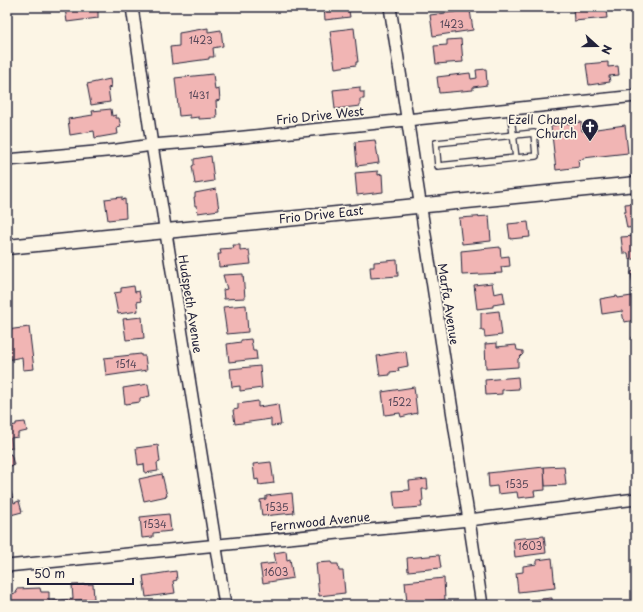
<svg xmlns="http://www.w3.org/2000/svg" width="643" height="612" viewBox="0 0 643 612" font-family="'Playpen Sans',sans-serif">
<rect width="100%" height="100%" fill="#fcf5e5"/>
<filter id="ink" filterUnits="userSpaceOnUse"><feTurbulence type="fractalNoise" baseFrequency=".025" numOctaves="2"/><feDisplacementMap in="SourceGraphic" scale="8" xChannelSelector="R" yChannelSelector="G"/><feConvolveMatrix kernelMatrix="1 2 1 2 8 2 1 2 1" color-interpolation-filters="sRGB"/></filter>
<g filter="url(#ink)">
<!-- building -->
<g fill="#f1b5b4" stroke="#22223b">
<path d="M61 7H98V18L67 22 65 8H61Z"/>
<path d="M324 7H353V10L349 11 350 17 325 20Z"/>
<path d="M573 7H609V10H606L607 18 574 21Z"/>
<path d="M470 10 473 30 433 36 430 15Z"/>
<path d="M208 28V32L221 30 223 46 213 48 214 57H209V59L172 64 170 47 179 46V33Z"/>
<path d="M354 28 358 62H356V65L335 68 330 31Z"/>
<path d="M461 39 463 62 436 64 434 46 447 45V40Z"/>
<path d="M608 62V67L618 66 619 75 609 76 610 82 589 85 586 64Z"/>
<path d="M486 69 487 85 473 87V90L439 93 437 77 470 73 471 79 477 78 476 70Z"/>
<path d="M213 74 215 90 219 89 220 100 216 101 217 118 199 119V117L190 118V115L179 116 175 78Z"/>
<path d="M110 79 111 87 108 88 110 102 91 105 87 84Z"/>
<path d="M360 87V92H364V99H360V106L335 109 333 90Z"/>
<path d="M111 109 112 116 116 115V118H119L121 127 117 128 118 134 95 138 94 131 70 135 68 119 93 115 92 111Z"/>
<path d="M560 122H566V124L581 122 582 131 625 125 628 153 583 158 584 159 578 160 579 167 556 170 551 126 561 124Z"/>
<path d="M375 140 379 163 357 166 355 142Z"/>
<path d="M211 156 214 181 195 184 192 166 194 165V159Z"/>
<path d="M378 171V175L382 174 383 192 357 195 355 173Z"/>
<path d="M216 189 219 210 198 213 197 206H195L194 197H195V193Z"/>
<path d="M122 197V200L125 199 126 218 108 220 105 199Z"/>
<path d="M636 203V227L627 228 624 212H626L625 204Z"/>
<path d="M489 216 491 241 462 244 459 218Z"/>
<path d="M528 222 530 237 510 239 508 224Z"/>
<path d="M636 236V259H629L628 253H623L621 237Z"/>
<path d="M233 245H240V251L249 250 251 264 219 267 218 254H221L220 249 234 248Z"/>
<path d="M500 247 501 257 509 256 510 266 501 267 502 273 462 275 461 251Z"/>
<path d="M397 260 398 276 371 278 370 267H374V262Z"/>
<path d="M636 271V292L634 293 631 272Z"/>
<path d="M243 274 245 298 224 299 223 290 227 289 223 275Z"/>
<path d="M492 283 494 294 503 292 505 303 493 305V307L477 309 474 285Z"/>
<path d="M134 286 135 292 139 291 141 301 137 302 138 311 118 314 114 293 121 292V288Z"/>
<path d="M617 296 618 298 632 296 633 304H636V320L624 322 622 311 602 314 600 299Z"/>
<path d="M246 305 248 332 227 334 223 307Z"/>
<path d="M499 311 502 335 485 337 484 330H481V313Z"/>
<path d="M142 317 144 338 126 340 123 319Z"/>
<path d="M29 327 34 369 23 370 22 357 7 360V330Z"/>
<path d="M636 336V357H634L632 337Z"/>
<path d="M251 339 253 351H256L257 359 229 362 227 344 241 342V340Z"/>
<path d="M497 343V347L516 345 517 350 523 351V354L518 359V367L486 369 485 344Z"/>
<path d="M406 351 408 366 398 368 399 371 390 372V375L380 376 377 356Z"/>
<path d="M141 354V356H145L147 370 106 376 104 358Z"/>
<path d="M260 366 262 388 240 391V386L232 387 230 369Z"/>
<path d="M518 377 519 389 502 390V394L486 395 485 380Z"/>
<path d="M148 384 150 396 140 398V402L125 404 123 388Z"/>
<path d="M414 387 417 413 401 417 400 413 385 415 382 392Z"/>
<path d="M258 401V407L278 404 281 425 271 426V419L235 424 233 410 238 409V404Z"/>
<path d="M25 422 27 431 18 433V437L11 438 12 448 7 449V423H9L10 426 16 425V423Z"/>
<path d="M158 445 160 462 157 463 158 471 145 473 144 464 138 465 136 448Z"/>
<path d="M11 454 14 465 7 467V455Z"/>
<path d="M271 462 274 483 259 485 258 479 255 480 253 464Z"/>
<path d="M564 466 566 485 545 486 544 467Z"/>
<path d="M544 467 545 490 534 491 535 496 518 498 517 492 498 494 497 486 489 487 488 473Z"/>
<path d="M162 474 167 496 144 501 139 479Z"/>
<path d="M427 479 428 489H422L423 501H421L422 507 395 509 393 491 410 490 409 481Z"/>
<path d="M11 492 14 503 19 501 22 512 7 516V493Z"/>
<path d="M292 493 294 513 262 516 260 500 266 499V496Z"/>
<path d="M169 514 171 531 153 533V537L142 538 140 517Z"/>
<path d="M544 536 546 553 515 557 513 539Z"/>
<path d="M286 551 287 560 290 559 293 578 263 583 260 565 276 563 274 553Z"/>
<path d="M439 555 441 568 408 571 407 558Z"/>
<path d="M552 558 555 588 518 592 516 573 523 572V566L537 564V560Z"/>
<path d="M331 562 332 564H338L339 571H343L345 593 319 596 316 563Z"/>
<path d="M176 571 177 580 173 581 175 593 146 597 143 576Z"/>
<path d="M444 578 445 600 407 603 405 582Z"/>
<path d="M93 584 94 599 75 600 76 605H8L7 594 17 593 16 589 40 588 41 592H49V601L73 599 72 585Z"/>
<path d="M552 598V605H519V601Z"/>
</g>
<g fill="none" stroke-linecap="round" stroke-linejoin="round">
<defs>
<g id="service">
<path d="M510 109 516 158"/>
<path d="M534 133 536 156 438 166 436 143Z"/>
</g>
<g id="minor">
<path d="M132 7 152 145 225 605"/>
<path d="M390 7 482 605"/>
<path d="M7 160 117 150 152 145 215 140 636 96"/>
<path d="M7 566 469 520 636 499"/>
</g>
<path id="tertiary" d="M7 247 636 184"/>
</defs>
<!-- service casing -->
<use href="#service" stroke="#22223b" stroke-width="8"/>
<!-- minor casing -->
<use href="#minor" stroke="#22223b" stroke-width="14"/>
<!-- tertiary casing -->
<use href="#tertiary" stroke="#22223b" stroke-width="17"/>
<!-- service -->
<use href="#service" stroke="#fcf5e5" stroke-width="5.5"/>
<!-- minor -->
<use href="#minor" stroke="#fcf5e5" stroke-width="11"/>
<!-- tertiary -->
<use href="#tertiary" stroke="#fcf5e5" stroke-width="14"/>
</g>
</g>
<!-- icons -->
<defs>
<symbol id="church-pin" viewBox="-11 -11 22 30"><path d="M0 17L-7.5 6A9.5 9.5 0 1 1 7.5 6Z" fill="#22223b" stroke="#fcf5e5"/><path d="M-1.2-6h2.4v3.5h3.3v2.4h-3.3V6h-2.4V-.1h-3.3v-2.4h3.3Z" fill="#fff"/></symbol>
</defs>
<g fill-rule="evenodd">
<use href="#church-pin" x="580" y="117" width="20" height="27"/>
</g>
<g text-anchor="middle" stroke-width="3.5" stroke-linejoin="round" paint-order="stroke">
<!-- number labels -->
<g font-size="10" fill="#564759">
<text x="452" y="28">1423</text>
<text x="201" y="44">1423</text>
<text x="199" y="99">1431</text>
<text x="126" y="368">1514</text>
<text x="400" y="406">1522</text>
<text x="517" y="488">1535</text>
<text x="277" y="511">1535</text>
<text x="155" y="528">1534</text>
<text x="530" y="550">1603</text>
<text x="276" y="576">1603</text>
</g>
<!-- street labels -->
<g font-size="12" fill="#22223b" stroke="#fcf5e5">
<text transform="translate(320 116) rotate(-6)" y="4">Frio Drive West</text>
<text transform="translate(321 215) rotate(-6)" y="4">Frio Drive East</text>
<text transform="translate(190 304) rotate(81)" y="4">Hudspeth Avenue</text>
<text transform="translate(448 304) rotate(81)" y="4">Marfa Avenue</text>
<text transform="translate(320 522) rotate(-6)" y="4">Fernwood Avenue</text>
</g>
<!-- poi labels -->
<g font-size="12" fill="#22223b" stroke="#fcf5e5" text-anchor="end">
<text x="577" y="124">Ezell Chapel<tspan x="577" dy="14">Church</tspan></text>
</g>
</g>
<!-- margin -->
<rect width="643" height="612" fill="none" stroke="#fcf5e5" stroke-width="24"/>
<rect x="12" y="12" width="619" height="588" fill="none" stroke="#22223b" stroke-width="1.5" filter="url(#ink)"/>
<!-- north arrow -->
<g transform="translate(597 46) rotate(111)" stroke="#fcf5e5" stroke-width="3" paint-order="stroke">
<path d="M0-3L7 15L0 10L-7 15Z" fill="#22223b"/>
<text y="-6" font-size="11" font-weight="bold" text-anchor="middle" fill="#22223b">N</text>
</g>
<!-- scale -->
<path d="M28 578v6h105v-6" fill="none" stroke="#22223b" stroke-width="2"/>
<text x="34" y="578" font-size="12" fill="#22223b" stroke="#fcf5e5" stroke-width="3" paint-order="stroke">50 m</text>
</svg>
